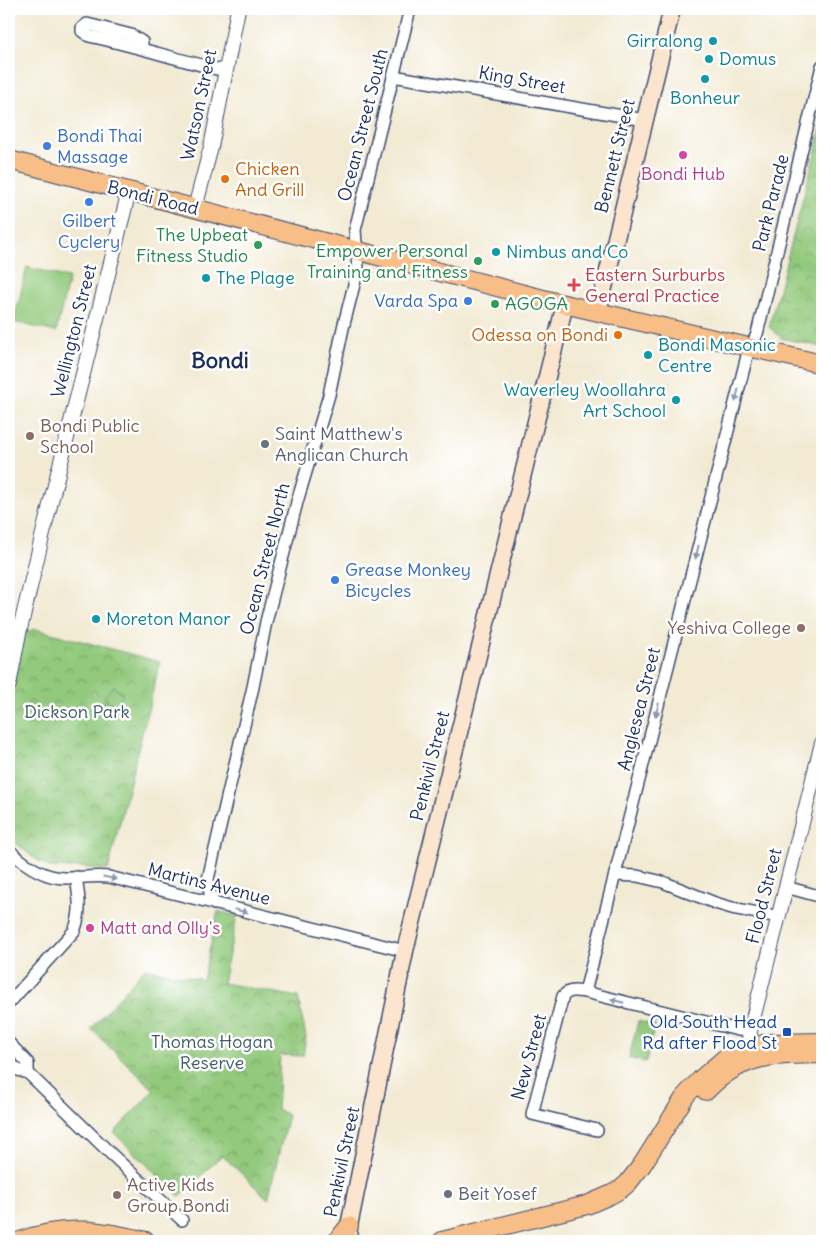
<svg xmlns="http://www.w3.org/2000/svg" width="831" height="1250" viewBox="0 0 831 1250" font-family="Delius,sans-serif">
<defs>
<pattern id="park-crowns" width="20" height="18" patternUnits="userSpaceOnUse" patternTransform="scale(1.25)"><rect width="20" height="18" fill="#92c97b"/><path d="M2 6a3 3 0 1 1 6 0M12 15a3 3 0 1 1 6 0" fill="none" stroke="#76a468"/></pattern>
</defs>
<rect width="100%" height="100%" fill="#fff"/>
<filter id="ink" filterUnits="userSpaceOnUse"><feTurbulence type="fractalNoise" baseFrequency=".02" numOctaves="2"/><feDisplacementMap in="SourceGraphic" scale="10" xChannelSelector="R" yChannelSelector="G"/><feConvolveMatrix kernelMatrix="1 2 1 2 8 2 1 2 1" color-interpolation-filters="sRGB"/></filter>
<filter id="wash" filterUnits="userSpaceOnUse"><feTurbulence type="fractalNoise" baseFrequency=".0096" numOctaves="4" result="noise"/><feDisplacementMap in="SourceGraphic" scale="20" xChannelSelector="R" yChannelSelector="G"/><feGaussianBlur stdDeviation="1.12" result="paint"/><feColorMatrix in="noise" values="0 0 0 0 0 0 0 0 0 0 0 0 0 0 0 0 0 1.4 0 .05"/><feComposite in="paint" operator="in"/></filter>
<g filter="url(#wash)">
<rect width="100%" height="100%" fill="#f2ead3"/>
<!-- park -->
<g fill="url(#park-crowns)" stroke="#567c6c">
<path d="M822 127V347L781 338 769 327Z"/>
<path d="M36 629 160 662 108 870 80 867 72 868 49 867 31 856 9 837V685L19 633Z"/>
<path d="M218 911 237 916 223 983 298 997 306 1037 303 1056 280 1055 277 1109 288 1115 268 1199 222 1155 180 1197 114 1133 154 1090 91 1029 145 968 203 980Z"/>
</g>
<!-- pitch -->
<g fill="#92c97b" stroke="#567c6c">
<path d="M822 176V243C816 220 817 199 822 176Z"/>
<path d="M27 267 69 278 56 332 14 322Z"/>
<path d="M113 686 123 695 114 705 104 697Z"/>
<path d="M638 1021 655 1025 646 1062 629 1058Z"/>
</g>
</g>
<g filter="url(#ink)">
<g fill="none" stroke-linecap="round" stroke-linejoin="round">
<defs>
<g id="minor">
<path d="M142 48V42L131 35 87 24 82 28V31L89 36C135 46 179 60 225 71"/>
<path d="M393 76 645 120"/>
<path d="M9 850C24 864 43 878 65 878 80 878 94 875 109 877L405 951"/>
<path d="M615 875 637 876 663 882 715 903 732 908 779 917"/>
<path d="M786 887 822 897"/>
<path d="M214 904 210 894 208 879 253 687 266 622 297 502 329 395 343 328 358 269 355 230 410 9"/>
<path d="M585 992 747 356 757 334 822 66"/>
<path d="M9 1003 74 931C82 912 79 897 76 877"/>
<path d="M9 1043 28 1063V1073"/>
<path d="M9 1062 18 1070 28 1073 109 1152 182 1220"/>
<path d="M597 1130 532 1114 563 996C569 989 577 991 585 992L738 1030 750 1031"/>
</g>
<g id="tertiary">
<path d="M195 208 211 147 238 9"/>
<path d="M9 685 19 633 46 521 129 191"/>
<path d="M750 1058 748 1048 750 1031 822 743"/>
</g>
<g id="secondary">
<path d="M598 312 672 9"/>
<path d="M348 1239 349 1226 405 951 565 304"/>
</g>
<g id="primary">
<path d="M9 160 551 301 822 364"/>
<path d="M706 1091C742 1053 774 1055 822 1054"/>
<path d="M20 1241C64 1224 101 1230 146 1241"/>
<path d="M337 1241 349 1226"/>
<path d="M442 1241 587 1205 610 1195 621 1189 628 1183 642 1165 686 1095 702 1078 724 1059 748 1048 768 1043 822 1042"/>
</g>
</defs>
<!-- minor casing -->
<use href="#minor" stroke="#3b4b70" stroke-width="14"/>
<!-- tertiary casing -->
<use href="#tertiary" stroke="#3b4b70" stroke-width="16"/>
<!-- secondary casing -->
<use href="#secondary" stroke="#3b4b70" stroke-width="19"/>
<!-- primary casing -->
<use href="#primary" stroke="#3b4b70" stroke-width="20"/>
<!-- minor -->
<use href="#minor" stroke="#fff" stroke-width="11"/>
<!-- tertiary -->
<use href="#tertiary" stroke="#fff" stroke-width="14"/>
<!-- secondary -->
<use href="#secondary" stroke="#fce5cf" stroke-width="16"/>
<!-- primary -->
<use href="#primary" stroke="#f7be87" stroke-width="18"/>
</g>
<!-- one-way arrows -->
<defs><path id="oneway-solid" d="M-6-.8H1V-3.2L6.5 0L1 3.2V.8H-6Z" transform="scale(1.25)"/></defs>
<g fill="#8d97ae">
<use href="#oneway-solid" transform="translate(737 395) rotate(104)"/>
<use href="#oneway-solid" transform="translate(697 552) rotate(104)"/>
<use href="#oneway-solid" transform="translate(657 710) rotate(104)"/>
<use href="#oneway-solid" transform="translate(110 878) rotate(12)"/>
<use href="#oneway-solid" transform="translate(241 911) rotate(14)"/>
<use href="#oneway-solid" transform="translate(617 1001) rotate(-166)"/>
</g>
</g>
<!-- markers -->
<g fill="#0f9aa8" stroke="#fff" stroke-width="2">
<circle cx="713" cy="41" r="5"/>
<circle cx="709" cy="59" r="5"/>
<circle cx="705" cy="79" r="5"/>
<circle cx="496" cy="252" r="5"/>
<circle cx="206" cy="278" r="5"/>
<circle cx="648" cy="355" r="5"/>
<circle cx="676" cy="400" r="5"/>
<circle cx="96" cy="619" r="5"/>
</g>
<g fill="#3f7fe0" stroke="#fff" stroke-width="2">
<circle cx="47" cy="146" r="5"/>
<circle cx="89" cy="202" r="5"/>
<circle cx="468" cy="301" r="5"/>
<circle cx="335" cy="580" r="5"/>
</g>
<g fill="#d1479c" stroke="#fff" stroke-width="2">
<circle cx="683" cy="155" r="5"/>
<circle cx="90" cy="928" r="5"/>
</g>
<g fill="#e8710a" stroke="#fff" stroke-width="2">
<circle cx="225" cy="179" r="5"/>
<circle cx="618" cy="335" r="5"/>
</g>
<g fill="#2e9e5b" stroke="#fff" stroke-width="2">
<circle cx="258" cy="245" r="5"/>
<circle cx="478" cy="261" r="5"/>
<circle cx="495" cy="304" r="5"/>
</g>
<path fill="#e0444e" stroke="#fff" stroke-width="2" d="M571.5 277.5h5v5h5v5h-5v5h-5v-5h-5v-5h5z"/>
<g fill="#8d6e63" stroke="#fff" stroke-width="2">
<circle cx="30" cy="436" r="5"/>
<circle cx="801" cy="628" r="5"/>
<circle cx="117" cy="1195" r="5"/>
</g>
<g fill="#6b7280" stroke="#fff" stroke-width="2">
<circle cx="265" cy="444" r="5"/>
<circle cx="448" cy="1194" r="5"/>
</g>
<rect fill="#1a4fb4" stroke="#fff" stroke-width="2" x="782" y="1027" width="10" height="10" rx="2.5"/>
<g text-anchor="middle" stroke-width="5" stroke-linejoin="round" paint-order="stroke">
<!-- culture labels -->
<g font-size="18" fill="#0d838f" stroke="#fff" text-anchor="start">
<text x="703" y="47" text-anchor="end">Girralong</text>
<text x="719" y="65">Domus</text>
<text x="705" y="104" text-anchor="middle">Bonheur</text>
<text x="506" y="258">Nimbus and Co</text>
<text x="216" y="284">The Plage</text>
<text x="658" y="351">Bondi Masonic<tspan x="658" dy="21">Centre</tspan></text>
<text x="666" y="396" text-anchor="end">Waverley Woollahra<tspan x="666" dy="21">Art School</tspan></text>
<text x="106" y="625">Moreton Manor</text>
</g>
<!-- street labels -->
<g font-size="18" fill="#1b2f5e" stroke="#fff">
<text transform="translate(522 80) rotate(10)" y="6">King Street</text>
<text transform="translate(199 105) rotate(-78)" y="6">Watson Street</text>
<text transform="translate(363 125) rotate(-76)" y="6">Ocean Street South</text>
<text transform="translate(615 156) rotate(-76)" y="6">Bennett Street</text>
<text transform="translate(153 198) rotate(14)" y="6">Bondi Road</text>
<text transform="translate(771 203) rotate(-76)" y="6">Park Parade</text>
<text transform="translate(74 331) rotate(-76)" y="6">Wellington Street</text>
<text transform="translate(265 559) rotate(-76)" y="6">Ocean Street North</text>
<text transform="translate(639 709) rotate(-76)" y="6">Anglesea Street</text>
<text transform="translate(430 766) rotate(-76)" y="6">Penkivil Street</text>
<text transform="translate(209 884) rotate(14)" y="6">Martins Avenue</text>
<text transform="translate(764 896) rotate(-76)" y="6">Flood Street</text>
<text transform="translate(529 1057) rotate(-75)" y="6">New Street</text>
<text transform="translate(342 1162) rotate(-78)" y="6">Penkivil Street</text>
</g>
<!-- shop labels -->
<g font-size="18" fill="#366cbe" stroke="#fff" text-anchor="start">
<text x="57" y="142">Bondi Thai<tspan x="57" dy="21">Massage</tspan></text>
<text x="89" y="227" text-anchor="middle">Gilbert<tspan x="89" dy="21">Cyclery</tspan></text>
<text x="458" y="307" text-anchor="end">Varda Spa</text>
<text x="345" y="576">Grease Monkey<tspan x="345" dy="21">Bicycles</tspan></text>
</g>
<!-- food labels -->
<g font-size="18" fill="#c56008" stroke="#fff" text-anchor="start">
<text x="235" y="175">Chicken<tspan x="235" dy="21">And Grill</tspan></text>
<text x="608" y="341" text-anchor="end">Odessa on Bondi</text>
</g>
<!-- hotel labels -->
<g font-size="18" fill="#b23c85" stroke="#fff">
<text x="683" y="180">Bondi Hub</text>
<text x="100" y="934" text-anchor="start">Matt and Olly's</text>
</g>
<!-- leisure labels -->
<g font-size="18" fill="#27864d" stroke="#fff" text-anchor="end">
<text x="248" y="241">The Upbeat<tspan x="248" dy="21">Fitness Studio</tspan></text>
<text x="468" y="257">Empower Personal<tspan x="468" dy="21">Training and Fitness</tspan></text>
<text x="505" y="310" text-anchor="start">AGOGA</text>
</g>
<!-- health labels -->
<g font-size="18" fill="#be3a42" stroke="#fff" text-anchor="start">
<text x="585" y="281">Eastern Surburbs<tspan x="585" dy="21">General Practice</tspan></text>
</g>
<!-- education labels -->
<g font-size="18" fill="#785e54" stroke="#fff" text-anchor="start">
<text x="40" y="432">Bondi Public<tspan x="40" dy="21">School</tspan></text>
<text x="791" y="634" text-anchor="end">Yeshiva College</text>
<text x="127" y="1191">Active Kids<tspan x="127" dy="21">Group Bondi</tspan></text>
</g>
<!-- worship labels -->
<g font-size="18" fill="#5b616d" stroke="#fff" text-anchor="start">
<text x="275" y="440">Saint Matthew's<tspan x="275" dy="21">Anglican Church</tspan></text>
<text x="458" y="1200">Beit Yosef</text>
</g>
<!-- park labels -->
<g font-size="18" fill="#3f5d67" stroke="#fff">
<text x="77" y="718">Dickson Park</text>
<text x="212" y="1048">Thomas Hogan<tspan x="212" dy="21">Reserve</tspan></text>
</g>
<!-- transit labels -->
<g font-size="18" fill="#164399" stroke="#fff" text-anchor="end">
<text x="777" y="1028">Old South Head<tspan x="777" dy="21">Rd after Flood St</tspan></text>
</g>
<!-- district labels -->
<g font-size="22" font-weight="bold" fill="#1b2f5e" stroke="#fff">
<text x="220" y="368">Bondi</text>
</g>
</g>
<!-- margin -->
<rect width="831" height="1250" fill="none" stroke="#fff" stroke-width="30"/>
</svg>
